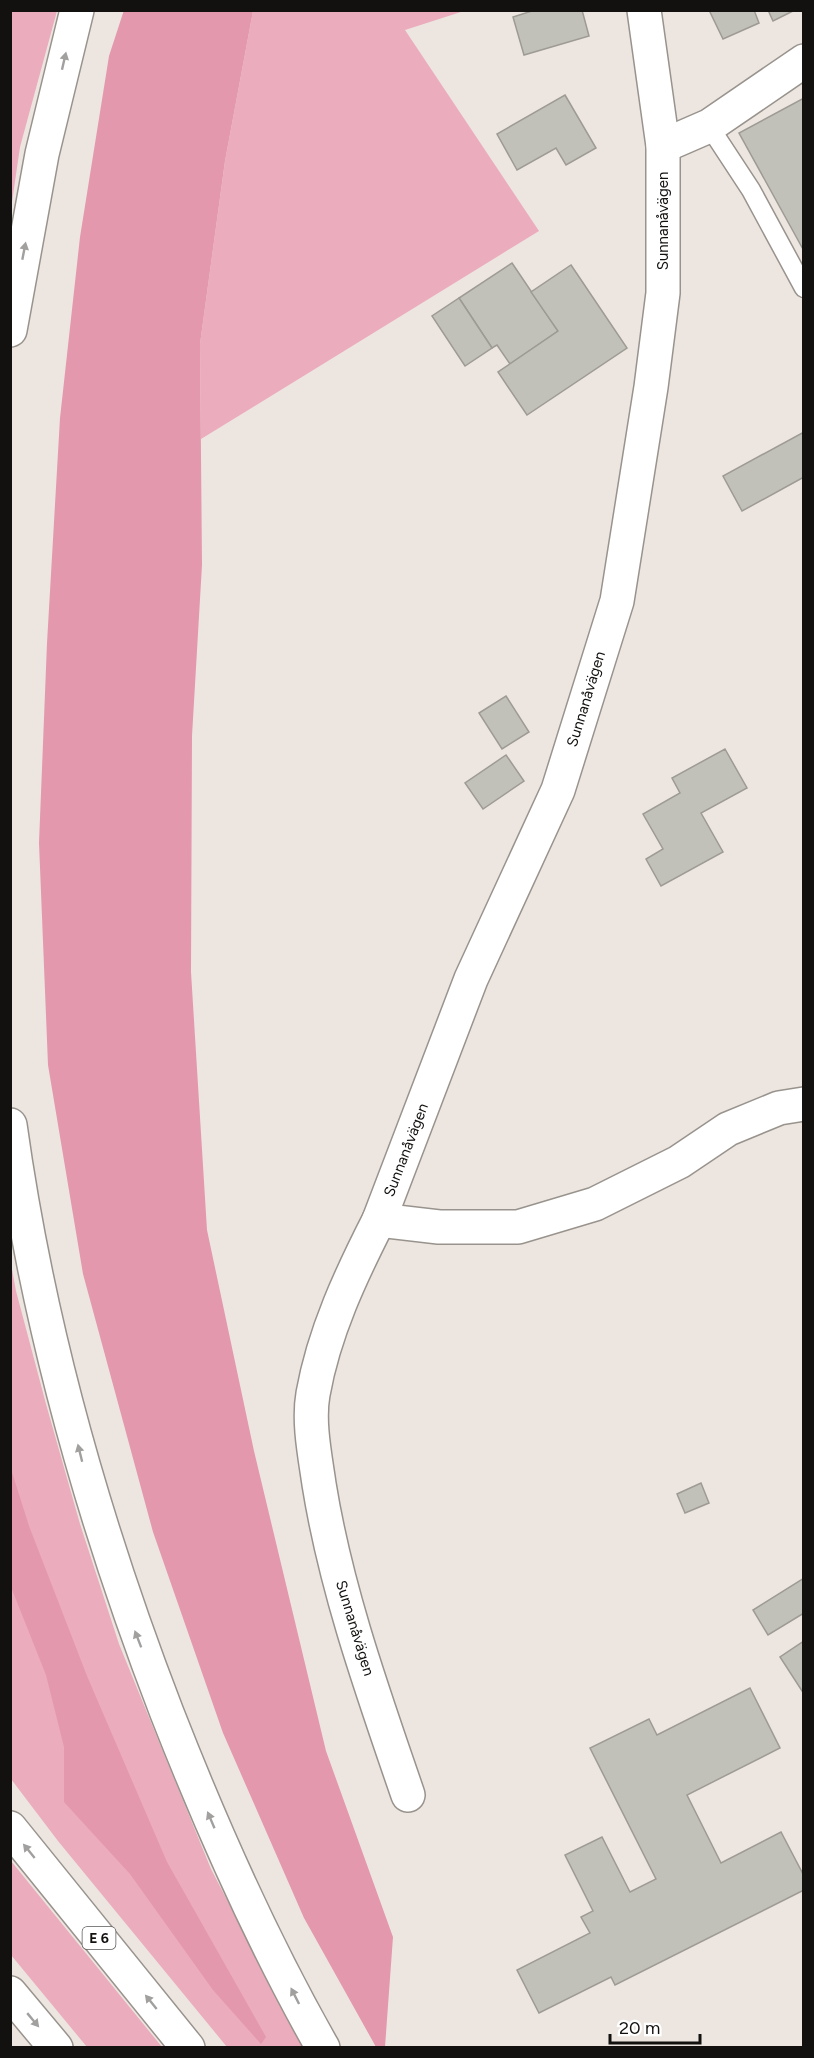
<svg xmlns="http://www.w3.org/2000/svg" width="814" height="2058" viewBox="0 0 814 2058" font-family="Figtree,sans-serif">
<rect width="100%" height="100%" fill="#ede6e0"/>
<!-- green -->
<g fill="#ebacbd">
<path d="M11 10 57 11 20 147 11 209Z"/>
<path d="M253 11H464L405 30 539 231 201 439 200 344 225 161Z"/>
<path d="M10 1258 16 1291 46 1404 80 1524 119 1644 211 1869 303 2047H227L58 1841 11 1779Z"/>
<path d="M11 1861 162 2047H87L11 1955Z"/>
</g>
<!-- forest -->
<g fill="#e498ad">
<path d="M124 10 253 11 225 161 200 344 202 565 192 736 191 972 207 1230 254 1451 326 1751 393 1937 385 2047H376L304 1918 223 1733 153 1532 83 1274 48 1065 39 843 47 643 60 418 80 237 109 56Z"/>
<path d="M10 1466 29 1526 87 1676 167 1862 266 2037 261 2044 213 1990 130 1874 64 1802V1747L46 1675 11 1587Z"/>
</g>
<!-- building -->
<g fill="#c2c1b9" stroke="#9d9b93" stroke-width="1.5">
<path d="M535 10H582L589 36 524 55 513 17Z"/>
<path d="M709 10H754L759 23 723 39Z"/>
<path d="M768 10H795L773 21Z"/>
<path d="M565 95 596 148 566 165 556 148 517 170 497 134Z"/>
<path d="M804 98V251L739 133Z"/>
<path d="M512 263 558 331 510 364 497 345 492 348 459 298Z"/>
<path d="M571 265 627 348 527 415 498 372 558 331 531 292Z"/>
<path d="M459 298 492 348 465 366 432 316Z"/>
<path d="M804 432V477L742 511 723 476Z"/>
<path d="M506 696 529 732 502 749 479 713Z"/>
<path d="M725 749 747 788 701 813 723 852 661 886 646 859 663 849 643 814 680 793 672 778Z"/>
<path d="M506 755 524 781 483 809 465 783Z"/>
<path d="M701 1483 709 1503 685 1513 677 1494Z"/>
<path d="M804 1578V1613L768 1635 753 1610Z"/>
<path d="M804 1641V1694L780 1657Z"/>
<path d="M750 1688 780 1748 687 1795 721 1863 781 1832 804 1876V1890L615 1985 611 1977 539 2013 517 1970 590 1933 581 1917 593 1911 565 1855 602 1837 630 1892 656 1879 590 1748 649 1719 657 1735Z"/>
</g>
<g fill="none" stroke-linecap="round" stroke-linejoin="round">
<defs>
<path id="lane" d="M709 126 751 190 804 288"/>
<g id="street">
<path d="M644 10 663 146V293L651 387 617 601 558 790 471 979 379 1220 439 1227H518L595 1204 679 1162 728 1129 779 1108 804 1104"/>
<path d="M663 146 709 126 804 61"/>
<path d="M379 1220C351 1275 324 1332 313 1394 308 1422 315 1456 319 1484 336 1590 373 1693 408 1795"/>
</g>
<g id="highway">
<path d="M10 330 42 154 77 10"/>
<path d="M10 1125C38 1326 94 1524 167 1713 212 1828 262 1941 323 2048"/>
<path d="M10 1828 188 2048"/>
<path d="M10 1993 56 2048"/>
</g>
</defs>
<!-- lane casing -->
<use href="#lane" stroke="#99938d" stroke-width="21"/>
<!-- street casing -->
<use href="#street" stroke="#99938d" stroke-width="36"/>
<!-- highway casing -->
<use href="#highway" stroke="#99938d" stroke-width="36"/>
<!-- lane -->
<use href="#lane" stroke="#fff" stroke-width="18"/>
<!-- street -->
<use href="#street" stroke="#fff" stroke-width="33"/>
<!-- highway -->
<use href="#highway" stroke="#fff" stroke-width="33"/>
</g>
<!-- one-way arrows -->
<defs><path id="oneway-solid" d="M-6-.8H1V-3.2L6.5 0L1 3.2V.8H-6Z" transform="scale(1.5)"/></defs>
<g fill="#a1a09f">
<use href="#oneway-solid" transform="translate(64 61) rotate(-77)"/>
<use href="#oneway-solid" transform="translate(24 251) rotate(-79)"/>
<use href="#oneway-solid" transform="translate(80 1453) rotate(-104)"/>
<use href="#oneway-solid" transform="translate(138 1639) rotate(-111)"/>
<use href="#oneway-solid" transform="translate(211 1820) rotate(-113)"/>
<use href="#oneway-solid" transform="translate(29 1851) rotate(-129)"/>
<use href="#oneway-solid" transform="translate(295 1996) rotate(-117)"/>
<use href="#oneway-solid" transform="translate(151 2002) rotate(-129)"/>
<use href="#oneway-solid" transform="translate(33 2020) rotate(50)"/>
</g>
<g text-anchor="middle" stroke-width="4.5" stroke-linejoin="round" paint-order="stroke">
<!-- shield labels -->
<rect fill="#fff" stroke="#5a5857" stroke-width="1.5" x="82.5" y="1927" width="33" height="22" rx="4.5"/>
<g font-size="14" font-weight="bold" fill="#13110f">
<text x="99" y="1943">E 6</text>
</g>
<!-- street labels -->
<g font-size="15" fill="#13110f" stroke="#fff">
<text transform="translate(663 221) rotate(-90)" y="5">Sunnanåvägen</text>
<text transform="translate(586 699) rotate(-73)" y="5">Sunnanåvägen</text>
<text transform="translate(406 1150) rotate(-69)" y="5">Sunnanåvägen</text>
<text transform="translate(355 1628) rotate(73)" y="5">Sunnanåvägen</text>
</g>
</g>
<!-- border -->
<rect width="814" height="2058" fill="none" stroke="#13110f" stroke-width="24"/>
<!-- scale -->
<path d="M610 2034v9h90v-9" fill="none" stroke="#13110f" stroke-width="3"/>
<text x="619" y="2034" font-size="18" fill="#13110f" stroke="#ffffff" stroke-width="4.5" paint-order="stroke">20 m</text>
</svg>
